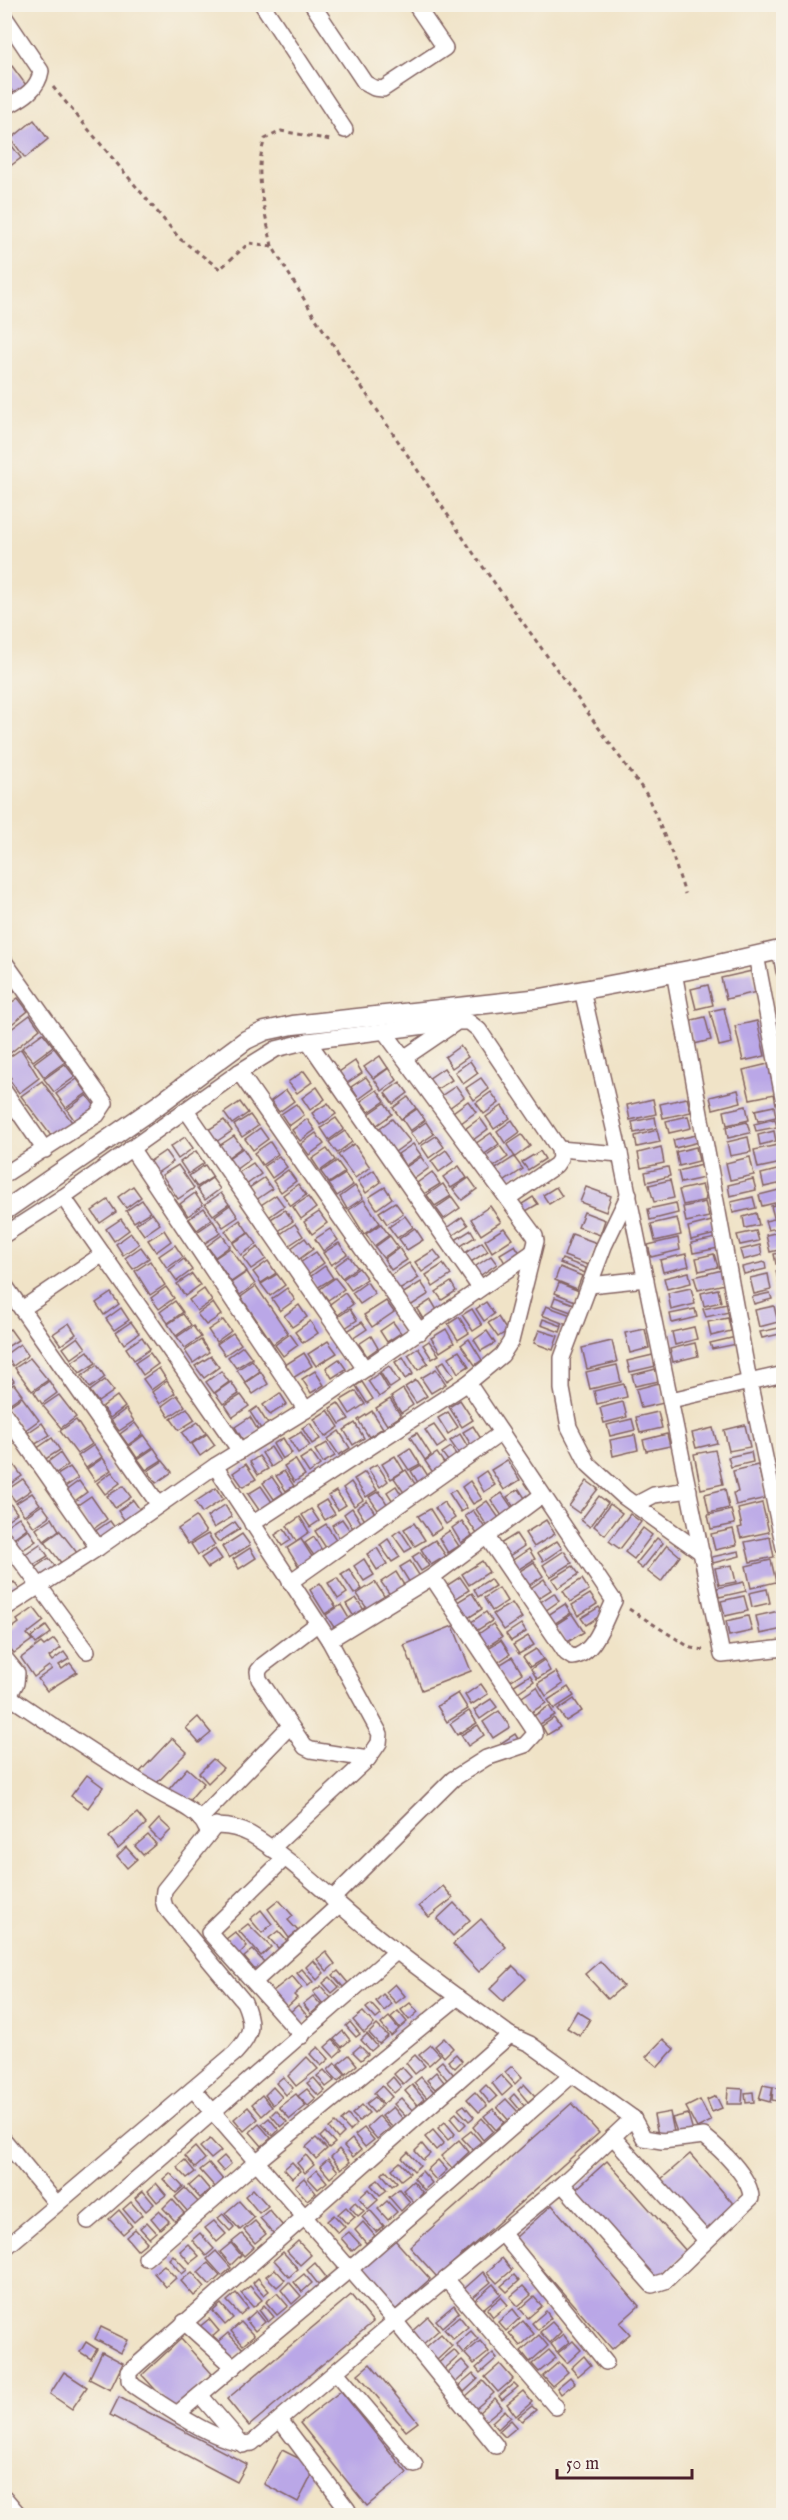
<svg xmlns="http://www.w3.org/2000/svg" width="788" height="2520" viewBox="0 0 788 2520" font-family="'IM FELL English',serif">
<rect width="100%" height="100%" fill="#f7f3e8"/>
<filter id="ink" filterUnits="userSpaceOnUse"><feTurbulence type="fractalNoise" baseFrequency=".0167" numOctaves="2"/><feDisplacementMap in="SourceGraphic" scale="12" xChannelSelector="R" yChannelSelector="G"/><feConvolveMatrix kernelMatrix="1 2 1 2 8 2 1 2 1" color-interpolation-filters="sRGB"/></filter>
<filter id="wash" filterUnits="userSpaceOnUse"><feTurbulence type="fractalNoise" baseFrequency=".008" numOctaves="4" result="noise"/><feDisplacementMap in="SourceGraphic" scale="24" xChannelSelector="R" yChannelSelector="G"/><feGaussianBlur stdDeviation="1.35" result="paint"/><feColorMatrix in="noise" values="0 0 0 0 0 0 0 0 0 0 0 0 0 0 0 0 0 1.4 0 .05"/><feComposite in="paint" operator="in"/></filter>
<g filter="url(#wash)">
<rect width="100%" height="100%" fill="#f0e3c7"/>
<g id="blocks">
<!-- building -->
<g fill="#baa7e7">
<path d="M12 66 26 85 14 94 4 80V72Z"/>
<path d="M34 120 48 139 25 158 11 139Z"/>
<path d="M7 139 21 158 9 167 4 160V141Z"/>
<path d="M752 971 757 992 726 999 721 978Z"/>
<path d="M4 978 14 992 4 999Z"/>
<path d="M708 985 713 1005 696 1009 691 989Z"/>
<path d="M18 998 28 1011 8 1027 4 1022V1008Z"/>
<path d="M724 1008 732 1043 719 1046 710 1011Z"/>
<path d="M30 1015 40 1029 4 1058V1026L9 1033 10 1030Z"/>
<path d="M705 1017 711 1040 694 1044 688 1021Z"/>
<path d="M757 1021 765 1056 743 1061 735 1026Z"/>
<path d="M43 1033 53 1046 33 1061 22 1048Z"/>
<path d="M460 1046 468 1057 452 1068 445 1057Z"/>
<path d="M54 1048 65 1062 44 1077 34 1063Z"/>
<path d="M21 1049 39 1078 19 1093 9 1079 11 1078 4 1069V1061Z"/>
<path d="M380 1056 388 1068 373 1078 364 1067Z"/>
<path d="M355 1061 362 1073 347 1083 339 1072Z"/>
<path d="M470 1061 478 1073 463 1084 455 1072Z"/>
<path d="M65 1064 75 1077 54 1092 44 1079Z"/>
<path d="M768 1064 775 1094 750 1099 743 1070Z"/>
<path d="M389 1068 397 1080 382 1091 374 1079Z"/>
<path d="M444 1068 452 1080 436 1090 428 1079Z"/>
<path d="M304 1071 312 1082 297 1093 288 1082Z"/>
<path d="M366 1077 374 1088 359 1099 351 1087Z"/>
<path d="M481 1078 489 1089 474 1100 466 1088Z"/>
<path d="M77 1079 87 1093 66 1108 56 1094Z"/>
<path d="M42 1081 72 1122 52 1137 21 1096Z"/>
<path d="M400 1082 408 1093 393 1104 385 1093Z"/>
<path d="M456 1086 464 1097 449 1108 441 1096Z"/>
<path d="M317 1087 325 1099 310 1110 302 1098Z"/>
<path d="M286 1090 294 1101 279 1112 271 1101Z"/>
<path d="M377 1090 385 1101 369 1112 361 1101Z"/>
<path d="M738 1090 741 1102 713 1109 710 1097Z"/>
<path d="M491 1092 499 1103 484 1114 476 1103Z"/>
<path d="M87 1095 97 1109 77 1124 67 1110Z"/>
<path d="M408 1097 416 1108 401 1119 393 1108Z"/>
<path d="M687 1098 691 1112 663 1118 660 1104Z"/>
<path d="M653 1099 656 1114 630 1120 627 1105Z"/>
<path d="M468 1101 476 1112 461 1123 453 1112Z"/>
<path d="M240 1102 248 1113 232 1124 224 1113Z"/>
<path d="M328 1103 336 1114 320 1125 312 1113Z"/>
<path d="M385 1103 392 1114 377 1125 369 1114Z"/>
<path d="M296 1104 304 1115 289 1126 281 1114Z"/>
<path d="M502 1106 510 1118 494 1129 486 1117Z"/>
<path d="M746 1106 749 1120 727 1125 724 1111Z"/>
<path d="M774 1106 776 1117 758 1121 755 1110Z"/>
<path d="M417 1109 425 1120 410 1131 402 1119Z"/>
<path d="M250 1115 258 1126 242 1137 234 1125Z"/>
<path d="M688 1116 691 1128 669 1133 666 1121Z"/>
<path d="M655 1117 657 1128 634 1133 632 1122Z"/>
<path d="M336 1118 344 1129 329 1140 321 1128Z"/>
<path d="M480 1118 488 1129 473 1140 465 1129Z"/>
<path d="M307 1119 315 1130 300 1141 292 1130Z"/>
<path d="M392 1119 410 1141 395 1152 377 1130Z"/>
<path d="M775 1119 777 1127 756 1131 754 1124Z"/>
<path d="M224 1120 232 1131 216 1142 208 1130Z"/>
<path d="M512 1120 520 1132 505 1143 497 1131Z"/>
<path d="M426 1122 434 1134 419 1144 410 1133Z"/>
<path d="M747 1122 750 1133 728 1138 726 1127Z"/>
<path d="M260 1128 268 1139 253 1150 245 1139Z"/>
<path d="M657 1130 660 1142 637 1147 635 1136Z"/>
<path d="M345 1131 352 1142 337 1153 329 1142Z"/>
<path d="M774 1131 776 1141 760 1145 758 1135Z"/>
<path d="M316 1133 324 1144 309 1155 301 1144Z"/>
<path d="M491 1133 499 1144 483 1155 475 1144Z"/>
<path d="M522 1135 530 1146 515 1157 507 1145Z"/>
<path d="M697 1135 699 1142 675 1148 673 1140Z"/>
<path d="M234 1136 242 1147 227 1158 219 1146Z"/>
<path d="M436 1136 444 1147 429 1158 421 1146Z"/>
<path d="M185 1137 193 1148 178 1159 170 1147Z"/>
<path d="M748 1137 751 1152 730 1156 727 1142Z"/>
<path d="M270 1142 278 1154 262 1165 254 1153Z"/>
<path d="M354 1144 370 1167 355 1178 338 1155Z"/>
<path d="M413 1144 421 1155 405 1166 398 1154Z"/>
<path d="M778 1145 782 1163 758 1168 754 1150Z"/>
<path d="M500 1146 508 1157 492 1168 484 1157Z"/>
<path d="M661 1147 664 1163 641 1168 638 1153Z"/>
<path d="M696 1147 699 1161 679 1166 676 1152Z"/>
<path d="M243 1148 250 1159 235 1170 227 1159Z"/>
<path d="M327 1149 335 1160 320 1171 312 1159Z"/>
<path d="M446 1150 454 1161 439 1172 431 1161Z"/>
<path d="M165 1151 173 1162 157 1173 149 1162Z"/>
<path d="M196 1151 204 1163 188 1174 180 1162Z"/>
<path d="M540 1151 545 1159 528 1170 522 1162Z"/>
<path d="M279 1156 287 1167 272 1178 264 1166Z"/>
<path d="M421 1157 429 1168 414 1179 406 1167Z"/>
<path d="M514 1157 523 1169 502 1183 494 1170Z"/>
<path d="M750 1157 754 1175 730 1180 726 1163Z"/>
<path d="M337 1161 345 1172 329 1183 321 1172Z"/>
<path d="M253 1163 261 1174 246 1185 238 1173Z"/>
<path d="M178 1165 194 1188 178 1199 162 1175Z"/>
<path d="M205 1165 213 1177 197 1187 189 1176Z"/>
<path d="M701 1165 704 1178 681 1183 678 1171Z"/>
<path d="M459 1166 467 1178 451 1188 443 1177Z"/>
<path d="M668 1167 670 1176 647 1182 645 1172Z"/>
<path d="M781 1169 783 1183 764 1187 761 1174Z"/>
<path d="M288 1170 296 1181 281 1192 273 1181Z"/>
<path d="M374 1170 381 1182 366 1193 358 1181Z"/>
<path d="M432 1172 440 1184 424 1194 417 1183Z"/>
<path d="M345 1174 353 1185 337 1196 329 1184Z"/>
<path d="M212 1178 220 1189 205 1200 197 1189Z"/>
<path d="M264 1178 272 1189 256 1200 249 1188Z"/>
<path d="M469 1178 477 1189 462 1200 453 1189Z"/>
<path d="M753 1179 756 1190 730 1196 728 1185Z"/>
<path d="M670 1180 674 1198 654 1202 649 1185Z"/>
<path d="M298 1184 306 1195 291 1206 283 1195Z"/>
<path d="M443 1184 451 1196 435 1206 427 1195Z"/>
<path d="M702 1185 706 1200 683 1205 679 1190Z"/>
<path d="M133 1186 141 1197 126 1208 118 1197Z"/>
<path d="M355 1186 363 1198 347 1209 340 1197Z"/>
<path d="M385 1187 392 1198 377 1209 369 1197Z"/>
<path d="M556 1187 562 1196 549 1204 543 1195Z"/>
<path d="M586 1187 611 1196 606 1212 580 1202Z"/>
<path d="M783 1189V1201L762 1206 759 1195Z"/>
<path d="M195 1193 203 1205 188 1216 180 1204Z"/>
<path d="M221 1193 229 1204 213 1215 205 1204Z"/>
<path d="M276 1195 284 1206 269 1217 261 1205Z"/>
<path d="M308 1197 316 1208 301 1219 293 1207Z"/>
<path d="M452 1197 460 1208 444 1219 436 1208Z"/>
<path d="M533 1197 538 1204 526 1211 522 1204Z"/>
<path d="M753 1197 756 1208 733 1213 731 1202Z"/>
<path d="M108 1200 116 1212 100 1223 92 1211Z"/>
<path d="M142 1200 150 1212 134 1222 126 1211Z"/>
<path d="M364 1200 380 1223 364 1234 349 1210Z"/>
<path d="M395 1202 403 1213 387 1224 379 1212Z"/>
<path d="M705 1202 709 1217 686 1222 683 1207Z"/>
<path d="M676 1203 678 1213 650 1220 648 1209Z"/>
<path d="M783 1203V1215L774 1217 771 1206Z"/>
<path d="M230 1205 238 1217 223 1227 215 1216Z"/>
<path d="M490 1206 501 1222 481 1235 471 1219Z"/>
<path d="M204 1208 212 1219 197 1230 189 1219Z"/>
<path d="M285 1210 293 1221 277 1232 269 1220Z"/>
<path d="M319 1212 327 1223 312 1234 304 1222Z"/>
<path d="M584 1212 605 1220 600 1235 578 1227Z"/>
<path d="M152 1213 160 1224 144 1235 136 1224Z"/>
<path d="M756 1213 759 1225 745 1228 743 1217Z"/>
<path d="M405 1216 413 1227 397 1238 389 1227Z"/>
<path d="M462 1217 468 1225 450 1237 445 1229Z"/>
<path d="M783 1217V1227L768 1230 765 1221Z"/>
<path d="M677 1218 681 1235 655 1241 651 1224Z"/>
<path d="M121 1219 129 1230 114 1241 106 1229Z"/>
<path d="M240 1220 248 1232 233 1242 225 1231Z"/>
<path d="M213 1221 221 1233 205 1243 197 1232Z"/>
<path d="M712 1221 716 1234 691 1240 688 1227Z"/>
<path d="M295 1224 303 1236 288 1246 279 1235Z"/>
<path d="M381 1224 389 1235 374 1246 366 1234Z"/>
<path d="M415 1228 423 1240 407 1250 399 1239Z"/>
<path d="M504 1228 512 1239 492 1252 485 1240Z"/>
<path d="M330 1229 338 1240 323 1251 315 1239Z"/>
<path d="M164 1230 171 1241 156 1252 148 1240Z"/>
<path d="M471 1230 475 1237 456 1249 452 1242Z"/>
<path d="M756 1231 759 1241 740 1245 737 1235Z"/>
<path d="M783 1231V1249L770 1252 766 1235Z"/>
<path d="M131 1233 139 1244 123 1255 116 1244Z"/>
<path d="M249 1233 257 1244 241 1255 233 1243Z"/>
<path d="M572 1234 597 1243 588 1265 564 1256Z"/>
<path d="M222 1235 230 1246 215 1257 207 1246Z"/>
<path d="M390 1236 398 1247 383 1258 375 1247Z"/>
<path d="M305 1238 313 1249 298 1260 290 1249Z"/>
<path d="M678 1238 680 1250 651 1257 648 1245Z"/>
<path d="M716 1238 719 1248 693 1253 691 1243Z"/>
<path d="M482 1242 488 1251 471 1262 465 1253Z"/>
<path d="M339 1243 347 1254 331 1265 323 1253Z"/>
<path d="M175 1245 183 1257 167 1268 159 1256Z"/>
<path d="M515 1245 520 1253 505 1263 500 1254Z"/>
<path d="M760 1245 762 1255 743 1260 740 1250Z"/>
<path d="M141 1247 149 1258 133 1269 125 1258Z"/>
<path d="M258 1247 266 1259 251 1269 243 1258Z"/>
<path d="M230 1248 247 1271 231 1282 215 1258Z"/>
<path d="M399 1248 407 1260 391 1270 384 1259Z"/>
<path d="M434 1250 441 1259 422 1272 415 1262Z"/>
<path d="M316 1252 324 1263 308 1274 300 1263Z"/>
<path d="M783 1252V1262L776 1264 774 1254Z"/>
<path d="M686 1254 689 1266 663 1272 660 1260Z"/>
<path d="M714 1254 718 1267 699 1271 696 1258Z"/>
<path d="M349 1256 357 1267 342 1278 334 1267Z"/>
<path d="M491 1256 497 1264 478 1277 473 1268Z"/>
<path d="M184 1259 192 1270 177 1281 169 1270Z"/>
<path d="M562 1259 586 1268 585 1273 560 1263Z"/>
<path d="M150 1261 165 1285 150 1295 135 1271Z"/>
<path d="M268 1261 276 1273 261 1283 253 1272Z"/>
<path d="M765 1262 766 1269 744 1274 742 1267Z"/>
<path d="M409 1263 419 1278 396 1292 387 1278Z"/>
<path d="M443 1264 451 1275 433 1287 426 1275Z"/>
<path d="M325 1266 333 1278 317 1288 310 1277Z"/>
<path d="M560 1267 582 1276 577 1289 555 1280Z"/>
<path d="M359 1268 367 1279 351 1290 343 1279Z"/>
<path d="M783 1269V1287L780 1288 776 1271Z"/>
<path d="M722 1270 725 1284 698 1290 694 1277Z"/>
<path d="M247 1272 255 1284 240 1295 231 1283Z"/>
<path d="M689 1272 691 1283 667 1289 664 1278Z"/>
<path d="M192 1274 200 1285 185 1296 177 1284Z"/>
<path d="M277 1274 285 1285 270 1296 261 1284Z"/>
<path d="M768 1274 771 1290 754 1294 750 1278Z"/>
<path d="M335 1278 344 1289 328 1300 320 1289Z"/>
<path d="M367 1282 375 1294 360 1304 352 1293Z"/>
<path d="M421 1282 429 1294 407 1308 399 1296Z"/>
<path d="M451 1282 456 1291 442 1300 436 1292Z"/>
<path d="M559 1283 579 1291 575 1301 555 1293Z"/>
<path d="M256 1286 288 1333 273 1344 241 1297Z"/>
<path d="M166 1287 174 1298 159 1309 151 1298Z"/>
<path d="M287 1288 295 1300 280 1311 272 1299Z"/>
<path d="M691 1288 695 1304 671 1310 668 1293Z"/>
<path d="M204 1289 212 1301 197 1311 189 1300Z"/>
<path d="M718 1289 721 1302 704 1306 701 1293Z"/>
<path d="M111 1293 119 1304 104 1315 96 1303Z"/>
<path d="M345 1293 353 1304 338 1315 330 1304Z"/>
<path d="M770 1293 772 1299 754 1304 752 1297Z"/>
<path d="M555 1297 574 1304 571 1312 552 1305Z"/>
<path d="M431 1300 437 1310 423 1319 417 1309Z"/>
<path d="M175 1301 183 1312 168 1323 160 1312Z"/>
<path d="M386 1301 394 1312 372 1327 364 1315Z"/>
<path d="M486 1302 494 1314 484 1321 476 1309Z"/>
<path d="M213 1303 221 1315 206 1325 197 1314Z"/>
<path d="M727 1304 729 1312 706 1317 703 1309Z"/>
<path d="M299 1305 307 1317 292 1327 284 1316Z"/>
<path d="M546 1306 571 1315 567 1325 542 1315Z"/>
<path d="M774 1306 778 1322 759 1327 755 1310Z"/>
<path d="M121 1308 129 1320 114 1330 106 1319Z"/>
<path d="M350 1309 357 1320 342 1330 335 1319Z"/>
<path d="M472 1309 482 1325 473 1331 462 1315Z"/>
<path d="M695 1309 697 1317 672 1323 670 1314Z"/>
<path d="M183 1314 191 1325 176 1336 168 1324Z"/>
<path d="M459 1317 469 1333 458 1340 448 1324Z"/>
<path d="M498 1317 507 1331 498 1337 488 1323Z"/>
<path d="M728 1318 731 1331 711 1336 708 1322Z"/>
<path d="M543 1319 562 1326 560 1332 541 1325Z"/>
<path d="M223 1320 231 1331 216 1342 208 1330Z"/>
<path d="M310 1321 318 1333 303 1343 295 1332Z"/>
<path d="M131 1322 139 1333 124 1344 116 1332Z"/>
<path d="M362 1322 367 1329 352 1339 347 1331Z"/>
<path d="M393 1322 401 1333 387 1342 380 1331Z"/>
<path d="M69 1323 76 1334 61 1345 53 1334Z"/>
<path d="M193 1326 201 1337 185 1348 177 1337Z"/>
<path d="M694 1327 697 1339 675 1345 672 1332Z"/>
<path d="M779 1328 780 1334 762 1338 760 1332Z"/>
<path d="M10 1329 18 1340 4 1349V1332Z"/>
<path d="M446 1329 454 1343 440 1352 431 1338Z"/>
<path d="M645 1329 649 1348 630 1353 625 1333Z"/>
<path d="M539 1330 558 1336 553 1350 534 1343Z"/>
<path d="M487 1331 495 1343 481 1351 474 1340Z"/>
<path d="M233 1333 241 1344 225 1355 217 1344Z"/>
<path d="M290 1334 298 1345 283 1356 275 1345Z"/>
<path d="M371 1336 378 1348 367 1356 359 1344Z"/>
<path d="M78 1337 86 1348 71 1359 63 1348Z"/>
<path d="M142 1337 150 1349 134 1360 126 1348Z"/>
<path d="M736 1337 737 1344 712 1349 710 1343Z"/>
<path d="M469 1339 482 1360 475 1365 461 1345Z"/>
<path d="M201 1340 209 1352 193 1363 185 1351Z"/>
<path d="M328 1341 337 1353 316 1366 308 1354Z"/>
<path d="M429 1341 439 1355 432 1359 423 1345Z"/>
<path d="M612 1341 617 1362 587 1369 582 1348Z"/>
<path d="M695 1343 698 1356 673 1362 670 1349Z"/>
<path d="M20 1344 28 1355 13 1366 5 1355Z"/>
<path d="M243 1346 252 1358 236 1368 228 1357Z"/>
<path d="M418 1348 428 1363 418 1370 408 1355Z"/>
<path d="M88 1351 96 1363 80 1373 72 1362Z"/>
<path d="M459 1351 469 1366 458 1373 449 1357Z"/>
<path d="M150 1353 158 1364 143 1375 135 1363Z"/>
<path d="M304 1353 312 1366 293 1378 285 1365Z"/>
<path d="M653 1355 656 1366 630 1372 627 1361Z"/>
<path d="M211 1356 219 1367 204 1378 195 1366Z"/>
<path d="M403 1357 413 1374 405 1379 395 1362Z"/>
<path d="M30 1358 48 1380 32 1391 15 1368Z"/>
<path d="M339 1359 346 1369 332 1378 326 1368Z"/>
<path d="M252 1360 260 1371 245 1382 237 1370Z"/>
<path d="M444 1361 454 1376 447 1381 437 1365Z"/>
<path d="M97 1365 105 1377 90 1388 82 1376Z"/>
<path d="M617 1365 621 1382 590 1389 586 1372Z"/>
<path d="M389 1366 399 1382 390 1388 380 1372Z"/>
<path d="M159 1368 166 1379 151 1390 143 1379Z"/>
<path d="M436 1369 446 1384 431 1393 421 1378Z"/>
<path d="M656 1369 659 1381 635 1386 632 1375Z"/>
<path d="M6 1370 14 1381 4 1388V1371Z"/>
<path d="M221 1371 229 1382 214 1393 206 1382Z"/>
<path d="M315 1371 324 1385 311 1393 302 1379Z"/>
<path d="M261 1372 268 1384 253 1394 245 1383Z"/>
<path d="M379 1373 389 1390 379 1397 368 1381Z"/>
<path d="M105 1380 114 1391 98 1402 90 1391Z"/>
<path d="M416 1380 427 1396 416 1403 405 1387Z"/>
<path d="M49 1381 57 1393 42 1404 34 1392Z"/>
<path d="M167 1381 175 1393 160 1404 152 1392Z"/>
<path d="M231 1382 239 1394 223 1404 215 1393Z"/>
<path d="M362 1382 373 1399 367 1403 356 1386Z"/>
<path d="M659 1383 664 1403 641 1408 636 1389Z"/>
<path d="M14 1384 22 1395 6 1406 4 1390Z"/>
<path d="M624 1384 627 1397 597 1404 594 1391Z"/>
<path d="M403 1389 413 1405 401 1413 391 1397Z"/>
<path d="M356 1391 365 1404 350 1414 341 1400Z"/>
<path d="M280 1393 287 1404 270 1415 263 1405Z"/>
<path d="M59 1395 76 1417 61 1428 43 1406Z"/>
<path d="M177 1395 185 1406 169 1417 162 1406Z"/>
<path d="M241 1395 249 1406 233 1417 225 1405Z"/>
<path d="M117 1396 125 1407 110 1418 102 1407Z"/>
<path d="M22 1397 39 1420 24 1431 6 1408Z"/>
<path d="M390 1399 401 1416 387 1425 376 1408Z"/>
<path d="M460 1400 473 1420 462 1427 449 1407Z"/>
<path d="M623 1402 627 1417 604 1423 600 1408Z"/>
<path d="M338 1403 349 1419 340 1424 330 1408Z"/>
<path d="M257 1407 268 1424 261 1429 250 1412Z"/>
<path d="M187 1408 195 1420 179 1430 171 1419Z"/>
<path d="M126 1409 134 1421 119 1431 111 1420Z"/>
<path d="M328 1410 339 1427 325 1437 314 1419Z"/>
<path d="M372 1411 383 1428 369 1437 358 1420Z"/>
<path d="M448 1412 458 1427 448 1434 438 1418Z"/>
<path d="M658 1412 662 1428 640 1433 636 1417Z"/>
<path d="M250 1417 259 1432 244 1442 235 1427Z"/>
<path d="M632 1419 635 1430 610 1436 607 1425Z"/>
<path d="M76 1420 92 1444 77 1454 60 1431Z"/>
<path d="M198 1422 206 1433 190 1444 182 1433Z"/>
<path d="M42 1423 50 1435 34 1445 26 1434Z"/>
<path d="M135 1423 143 1434 128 1445 120 1434Z"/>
<path d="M310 1423 320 1439 312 1444 302 1428Z"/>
<path d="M355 1423 364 1438 353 1445 344 1430Z"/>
<path d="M434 1425 446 1442 437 1448 425 1430Z"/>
<path d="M745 1425 750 1447 729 1451 724 1430Z"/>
<path d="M473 1426 483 1442 473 1448 463 1432Z"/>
<path d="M713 1428 717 1443 696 1448 692 1433Z"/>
<path d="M339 1431 350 1448 339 1455 328 1439Z"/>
<path d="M301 1432 310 1446 298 1453 289 1439Z"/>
<path d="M417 1433 431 1455 425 1460 410 1437Z"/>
<path d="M207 1434 215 1445 200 1456 192 1444Z"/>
<path d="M460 1434 471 1452 462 1458 450 1441Z"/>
<path d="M667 1434 670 1446 646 1451 643 1440Z"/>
<path d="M144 1435 153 1447 137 1458 129 1446Z"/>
<path d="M635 1435 638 1450 613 1456 610 1440Z"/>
<path d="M52 1438 60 1450 44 1460 36 1449Z"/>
<path d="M283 1438 292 1453 282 1459 273 1444Z"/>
<path d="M327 1443 335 1456 323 1463 315 1450Z"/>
<path d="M94 1445 102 1457 86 1468 78 1456Z"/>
<path d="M271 1447 280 1461 271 1467 262 1453Z"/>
<path d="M451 1447 459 1459 451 1465 442 1453Z"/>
<path d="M154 1448 162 1460 146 1470 138 1459Z"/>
<path d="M410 1448 420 1464 409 1470 399 1455Z"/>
<path d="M715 1450 723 1484 701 1489 694 1454Z"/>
<path d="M311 1452 320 1465 309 1473 300 1459Z"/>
<path d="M751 1452 753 1462 731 1467 728 1457Z"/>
<path d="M60 1453 68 1465 53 1475 45 1464Z"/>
<path d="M437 1453 448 1469 436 1477 425 1461Z"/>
<path d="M259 1456 268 1469 258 1475 250 1462Z"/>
<path d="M395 1456 404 1471 391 1479 382 1464Z"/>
<path d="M103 1458 111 1470 95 1481 87 1469Z"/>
<path d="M295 1459 305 1475 294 1482 284 1466Z"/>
<path d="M507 1460 520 1480 504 1490 491 1470Z"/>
<path d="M163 1461 172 1472 156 1483 148 1471Z"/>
<path d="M246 1464 256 1479 243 1487 233 1473Z"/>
<path d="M377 1464 388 1481 380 1487 368 1469Z"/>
<path d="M14 1465 22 1476 6 1487 4 1472Z"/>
<path d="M421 1465 430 1479 420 1486 411 1471Z"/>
<path d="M758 1465 766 1498 736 1505 733 1493 738 1492 733 1471Z"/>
<path d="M70 1467 78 1478 62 1489 54 1477Z"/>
<path d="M406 1470 419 1490 407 1497 394 1478Z"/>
<path d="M284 1471 294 1486 286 1491 276 1476Z"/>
<path d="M486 1471 495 1485 484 1492 476 1478Z"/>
<path d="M112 1472 120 1483 105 1494 97 1483Z"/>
<path d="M365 1472 377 1490 366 1497 354 1479Z"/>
<path d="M272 1477 283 1493 274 1499 263 1483Z"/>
<path d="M23 1479 31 1490 15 1501 7 1490Z"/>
<path d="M79 1481 87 1492 72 1503 64 1492Z"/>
<path d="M470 1481 482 1499 473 1504 462 1487Z"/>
<path d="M587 1481 598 1489 579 1513 569 1506Z"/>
<path d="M351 1482 363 1500 354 1506 343 1488Z"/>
<path d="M123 1486 131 1497 115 1508 107 1496Z"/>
<path d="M261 1486 272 1502 259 1510 248 1494Z"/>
<path d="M396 1486 403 1497 394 1503 387 1492Z"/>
<path d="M216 1488 223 1499 202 1513 195 1502Z"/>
<path d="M519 1489 527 1501 515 1509 507 1497Z"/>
<path d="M725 1489 729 1508 709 1513 705 1494Z"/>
<path d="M455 1490 467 1508 461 1512 449 1493Z"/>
<path d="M336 1491 346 1505 338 1510 328 1496Z"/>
<path d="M379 1491 389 1507 380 1513 369 1497Z"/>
<path d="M32 1493 40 1504 24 1515 16 1503Z"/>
<path d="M502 1493 513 1509 502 1516 491 1500Z"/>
<path d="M91 1496 107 1519 92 1530 75 1507Z"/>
<path d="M599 1496 608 1503 590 1527 581 1520Z"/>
<path d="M133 1500 141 1511 126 1522 118 1511Z"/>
<path d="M326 1500 335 1514 325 1520 316 1506Z"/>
<path d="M367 1501 377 1516 366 1522 357 1508Z"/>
<path d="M487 1501 499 1518 487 1526 476 1509Z"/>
<path d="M9 1502 17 1513 4 1522V1505Z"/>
<path d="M444 1502 455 1518 446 1524 435 1508Z"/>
<path d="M762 1503 769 1532 741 1538 738 1528 742 1527 738 1509Z"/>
<path d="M610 1504 622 1513 605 1535 594 1526Z"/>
<path d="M42 1505 50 1516 34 1527 26 1516Z"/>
<path d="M225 1505 232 1517 214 1528 207 1517Z"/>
<path d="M352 1508 362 1524 354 1530 344 1514Z"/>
<path d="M311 1509 319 1521 310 1527 302 1515Z"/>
<path d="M430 1509 442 1528 431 1535 418 1516Z"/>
<path d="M473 1510 485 1528 477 1534 465 1516Z"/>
<path d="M731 1510 735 1524 711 1529 708 1515Z"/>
<path d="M630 1514 641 1522 620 1549 609 1541Z"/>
<path d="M19 1517 27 1528 12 1539 4 1527Z"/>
<path d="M196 1517 206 1532 188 1544 178 1529Z"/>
<path d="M300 1517 309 1532 296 1541 287 1526Z"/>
<path d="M52 1518 59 1530 44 1541 36 1529Z"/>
<path d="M342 1519 351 1532 340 1539 332 1525Z"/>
<path d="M546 1520 555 1534 534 1547 525 1533Z"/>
<path d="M110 1521 118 1532 102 1543 94 1532Z"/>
<path d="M462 1521 472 1536 461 1543 452 1528Z"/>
<path d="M235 1522 240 1529 219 1542 214 1536Z"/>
<path d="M414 1523 425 1540 415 1546 404 1529Z"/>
<path d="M326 1524 339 1544 328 1551 315 1531Z"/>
<path d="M643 1528 652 1535 634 1559 625 1552Z"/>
<path d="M28 1529 36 1541 21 1551 13 1540Z"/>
<path d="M284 1529 291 1540 282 1546 275 1535Z"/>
<path d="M733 1529 737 1545 715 1550 711 1534Z"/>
<path d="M400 1530 412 1548 405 1552 393 1535Z"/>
<path d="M60 1531 78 1554 62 1564 45 1542Z"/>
<path d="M449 1531 459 1546 448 1553 439 1538Z"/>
<path d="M208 1534 215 1545 198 1555 191 1544Z"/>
<path d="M242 1534 250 1545 229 1558 222 1547Z"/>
<path d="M516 1534 524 1546 503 1560 495 1547Z"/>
<path d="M314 1537 323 1552 315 1557 305 1543Z"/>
<path d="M770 1537 774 1557 750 1562 745 1542Z"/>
<path d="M657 1538 663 1543 642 1569 636 1564Z"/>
<path d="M301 1539 313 1558 299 1567 287 1548Z"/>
<path d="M388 1539 400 1557 392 1562 380 1545Z"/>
<path d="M435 1540 446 1556 431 1565 421 1549Z"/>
<path d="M557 1541 562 1548 543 1561 538 1553Z"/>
<path d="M40 1544 48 1556 32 1566 24 1555Z"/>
<path d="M667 1545 680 1556 661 1582 647 1571Z"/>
<path d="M250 1548 256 1558 239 1569 233 1559Z"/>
<path d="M377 1548 387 1564 377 1570 367 1554Z"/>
<path d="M215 1549 222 1559 208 1568 201 1558Z"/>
<path d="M529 1549 535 1559 516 1571 510 1562Z"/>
<path d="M564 1551 572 1563 550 1577 543 1565Z"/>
<path d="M739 1551 740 1556 713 1563 712 1557Z"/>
<path d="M420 1552 429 1566 421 1571 412 1557Z"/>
<path d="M49 1558 57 1569 41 1580 33 1569Z"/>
<path d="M364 1559 374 1575 364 1581 354 1566Z"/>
<path d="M771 1560 776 1582 751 1588 746 1566Z"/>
<path d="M410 1561 421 1578 411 1585 400 1567Z"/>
<path d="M482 1561 489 1572 469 1585 462 1574Z"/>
<path d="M534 1562 543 1576 525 1588 515 1574Z"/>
<path d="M732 1565 736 1582 719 1585 715 1568Z"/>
<path d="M573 1566 579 1574 558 1588 552 1579Z"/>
<path d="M349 1569 362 1589 354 1594 341 1574Z"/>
<path d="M396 1572 407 1590 393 1599 381 1582Z"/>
<path d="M460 1577 469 1590 452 1601 443 1588Z"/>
<path d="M337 1578 347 1593 338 1599 328 1583Z"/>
<path d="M490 1579 495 1586 478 1597 474 1589Z"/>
<path d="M544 1579 551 1590 532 1602 525 1592Z"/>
<path d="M582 1579 589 1590 570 1602 563 1591Z"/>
<path d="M14 1582 22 1593 4 1602V1588Z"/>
<path d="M375 1582 386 1599 368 1610 357 1594Z"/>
<path d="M744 1582 746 1591 719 1597 717 1588Z"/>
<path d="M320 1583 336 1607 325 1614 310 1590Z"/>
<path d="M499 1588 507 1601 492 1611 484 1598Z"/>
<path d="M767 1589 770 1603 752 1607 749 1593Z"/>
<path d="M472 1593 482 1609 465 1620 454 1604Z"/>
<path d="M554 1593 559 1601 542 1613 536 1605Z"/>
<path d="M590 1594 597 1604 578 1616 572 1605Z"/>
<path d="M744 1596 748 1611 725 1616 721 1601Z"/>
<path d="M356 1598 366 1613 356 1620 346 1604Z"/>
<path d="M512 1603 522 1618 504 1630 493 1614Z"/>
<path d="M565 1604 571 1613 551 1626 545 1617Z"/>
<path d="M341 1605 350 1620 335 1629 326 1615Z"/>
<path d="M599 1607 603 1614 586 1625 581 1618Z"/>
<path d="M34 1608 44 1621 27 1634 32 1640 14 1653 4 1641V1634L19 1623 17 1620Z"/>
<path d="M779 1611 783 1629 760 1634 756 1616Z"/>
<path d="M486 1612 492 1621 473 1633 467 1625Z"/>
<path d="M572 1614 584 1632 566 1643 555 1625Z"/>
<path d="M748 1616 752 1631 729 1636 726 1621Z"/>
<path d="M493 1624 502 1637 485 1648 477 1635Z"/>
<path d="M521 1624 526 1632 511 1641 506 1634Z"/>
<path d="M46 1626 51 1633 36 1644 31 1637Z"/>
<path d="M453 1626 471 1671 422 1690 404 1645Z"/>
<path d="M528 1636 534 1645 519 1654 513 1645Z"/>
<path d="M54 1639 61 1648 49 1657 52 1661 64 1652 69 1659 59 1665 62 1669 70 1663 77 1672 47 1691 38 1679 52 1669 49 1666 34 1677 21 1658 41 1643 44 1646Z"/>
<path d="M501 1640 510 1654 497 1663 488 1648Z"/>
<path d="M536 1649 543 1659 530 1667 523 1657Z"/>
<path d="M512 1657 522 1673 507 1683 496 1667Z"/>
<path d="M544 1660 550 1671 537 1679 531 1669Z"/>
<path d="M556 1672 563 1684 546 1696 538 1683Z"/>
<path d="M530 1675 534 1681 515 1694 511 1687Z"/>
<path d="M481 1684 488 1694 471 1705 465 1695Z"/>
<path d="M537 1687 546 1703 529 1714 519 1699Z"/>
<path d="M568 1687 574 1696 554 1709 548 1700Z"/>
<path d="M458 1693 468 1709 447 1722 437 1706Z"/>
<path d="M491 1699 497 1707 480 1719 474 1710Z"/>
<path d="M574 1699 582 1711 566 1721 558 1710Z"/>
<path d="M549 1706 555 1715 537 1726 532 1717Z"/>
<path d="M469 1711 477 1723 457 1735 450 1724Z"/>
<path d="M499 1711 510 1727 493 1738 483 1722Z"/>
<path d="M198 1717 211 1733 199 1743 186 1728Z"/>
<path d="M554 1718 560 1727 547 1735 542 1726Z"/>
<path d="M478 1725 484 1735 468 1746 461 1735Z"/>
<path d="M515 1734 520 1742 506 1751 501 1743Z"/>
<path d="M172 1738 187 1752 152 1788 138 1774Z"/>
<path d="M213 1759 223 1768 208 1783 199 1773Z"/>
<path d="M187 1768 204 1783 186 1804 169 1789Z"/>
<path d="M87 1775 103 1787 88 1808 71 1796Z"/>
<path d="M137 1813 146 1824 118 1848 109 1837Z"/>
<path d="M159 1819 171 1830 160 1841 149 1830Z"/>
<path d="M148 1835 156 1844 143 1855 135 1846Z"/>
<path d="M126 1847 137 1859 127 1868 117 1856Z"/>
<path d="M443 1886 453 1898 429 1917 419 1906Z"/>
<path d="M279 1900 293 1916 288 1920 298 1931 289 1938 268 1909Z"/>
<path d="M454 1903 470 1920 453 1936 437 1919Z"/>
<path d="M261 1910 272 1924 262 1933 250 1919Z"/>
<path d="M481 1919 506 1947 479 1972 453 1944Z"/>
<path d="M248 1924 271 1947 261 1956 239 1931Z"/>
<path d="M278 1931 287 1941 278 1948 269 1938Z"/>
<path d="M235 1932 247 1946 239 1954 226 1939Z"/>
<path d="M253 1950 264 1962 255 1970 244 1957Z"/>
<path d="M326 1952 335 1964 327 1971 317 1959Z"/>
<path d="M313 1960 324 1973 317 1980 306 1967Z"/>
<path d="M600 1961 623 1986 608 1999 585 1974Z"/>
<path d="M513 1966 526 1979 503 2001 490 1989Z"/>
<path d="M302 1969 313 1982 308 1986 297 1973Z"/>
<path d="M338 1971 348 1983 343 1987 333 1975Z"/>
<path d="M292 1976 302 1988 294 1995 297 1998 287 2007 273 1991Z"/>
<path d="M330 1977 339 1987 332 1993 323 1983Z"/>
<path d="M395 1984 405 1996 396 2003 386 1992Z"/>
<path d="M321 1986 331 1998 323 2004 313 1992Z"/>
<path d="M383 1994 392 2004 384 2011 376 2001Z"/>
<path d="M313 1996 321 2005 311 2014 303 2004Z"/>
<path d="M410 2003 418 2012 409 2020 401 2010Z"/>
<path d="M371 2004 381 2015 376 2019 366 2008Z"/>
<path d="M298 2005 309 2018 299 2027 288 2014Z"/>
<path d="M398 2011 407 2022 400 2028 391 2017Z"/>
<path d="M577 2011 590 2019 580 2036 567 2028Z"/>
<path d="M363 2012 374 2024 364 2033 353 2020Z"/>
<path d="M389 2017 399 2029 391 2036 381 2024Z"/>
<path d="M350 2022 360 2034 356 2037 346 2026Z"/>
<path d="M377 2025 388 2036 379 2044 369 2033Z"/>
<path d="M343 2031 350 2040 342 2047 334 2039Z"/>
<path d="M367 2034 377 2046 371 2051 361 2040Z"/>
<path d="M444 2038 453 2048 444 2057 435 2046Z"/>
<path d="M663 2039 674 2049 658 2067 646 2057Z"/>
<path d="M333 2040 342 2050 334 2057 325 2047Z"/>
<path d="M431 2045 440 2055 429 2065 419 2055Z"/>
<path d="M360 2046 368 2054 361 2060 353 2052Z"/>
<path d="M318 2047 329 2059 321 2066 310 2054Z"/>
<path d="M456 2054 462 2061 455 2068 448 2061Z"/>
<path d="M349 2055 357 2065 346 2074 338 2064Z"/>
<path d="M415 2055 425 2066 415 2074 406 2063Z"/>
<path d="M307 2057 318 2069 296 2086 288 2076Z"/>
<path d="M442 2061 454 2075 448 2081 436 2066Z"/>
<path d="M335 2063 345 2075 338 2081 328 2070Z"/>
<path d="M512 2066 522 2077 515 2084 505 2072Z"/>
<path d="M402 2067 411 2077 403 2084 394 2074Z"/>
<path d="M324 2070 334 2081 326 2087 317 2076Z"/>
<path d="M436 2072 444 2082 435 2089 427 2080Z"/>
<path d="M501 2075 512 2087 502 2096 492 2083Z"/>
<path d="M283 2077 293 2088 286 2095 276 2083Z"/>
<path d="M393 2077 401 2087 394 2093 386 2084Z"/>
<path d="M421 2077 434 2092 427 2098 414 2083Z"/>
<path d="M314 2078 325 2091 319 2096 307 2083Z"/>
<path d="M524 2084 535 2096 528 2102 518 2090Z"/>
<path d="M412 2085 424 2099 417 2105 405 2091Z"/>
<path d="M486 2085 497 2097 490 2103 480 2091Z"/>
<path d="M763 2085 773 2087 770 2102 759 2099Z"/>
<path d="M382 2086 392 2097 383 2104 374 2093Z"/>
<path d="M273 2087 282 2097 273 2105 265 2095Z"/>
<path d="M773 2087 783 2089V2102L772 2100Z"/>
<path d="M728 2088 743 2089 742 2104H727Z"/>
<path d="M307 2089 316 2099 308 2106 298 2096Z"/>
<path d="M475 2092 487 2106 479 2112 467 2099Z"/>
<path d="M753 2092 754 2102 746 2103 745 2093Z"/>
<path d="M296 2094 306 2106 290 2119 279 2107Z"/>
<path d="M514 2094 525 2107 521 2111 510 2098Z"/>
<path d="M262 2095 272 2107 262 2116 252 2104Z"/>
<path d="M716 2096 722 2108 712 2112 707 2100Z"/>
<path d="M375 2097 382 2105 374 2113 366 2104Z"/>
<path d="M401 2098 414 2112 407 2118 394 2104Z"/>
<path d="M506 2099 519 2113 510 2122 497 2107Z"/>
<path d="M700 2100 711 2121 697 2128 686 2107Z"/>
<path d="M572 2103 599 2133 437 2277 410 2247Z"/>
<path d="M362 2105 369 2113 359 2121 352 2114Z"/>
<path d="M464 2105 474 2117 469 2121 458 2109Z"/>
<path d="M248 2107 258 2119 244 2131 234 2119Z"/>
<path d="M393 2107 403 2119 393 2128 382 2116Z"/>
<path d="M493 2109 504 2122 496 2130 484 2116Z"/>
<path d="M276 2110 287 2122 281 2127 271 2115Z"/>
<path d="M670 2112 674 2132 658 2135 654 2115Z"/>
<path d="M456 2113 466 2124 460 2130 450 2118Z"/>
<path d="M688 2114 693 2131 678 2135 672 2118Z"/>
<path d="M348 2115 356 2125 350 2131 341 2121Z"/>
<path d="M379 2116 390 2128 377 2139 367 2127Z"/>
<path d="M269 2118 279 2130 273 2136 262 2124Z"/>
<path d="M482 2118 493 2131 483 2140 473 2127Z"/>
<path d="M445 2122 455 2134 448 2140 438 2128Z"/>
<path d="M335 2123 344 2133 338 2139 329 2128Z"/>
<path d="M259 2124 271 2138 262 2146 250 2132Z"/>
<path d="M364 2128 374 2140 365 2147 355 2135Z"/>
<path d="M433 2130 444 2143 436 2150 425 2137Z"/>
<path d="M471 2131 481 2142 472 2149 462 2138Z"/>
<path d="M325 2132 335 2143 329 2148 320 2137Z"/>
<path d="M316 2138 327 2149 316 2159 306 2147Z"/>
<path d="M210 2139 221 2151 211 2159 200 2147Z"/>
<path d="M352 2139 361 2150 353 2157 344 2146Z"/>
<path d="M459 2140 469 2152 452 2168 441 2156Z"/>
<path d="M422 2144 430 2154 423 2160 415 2151Z"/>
<path d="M195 2147 205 2159 195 2168 185 2156Z"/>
<path d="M339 2149 350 2162 341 2169 331 2157Z"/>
<path d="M408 2152 420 2165 414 2171 402 2158Z"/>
<path d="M690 2154 736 2207 705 2233 660 2180Z"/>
<path d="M306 2155 314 2165 305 2173 297 2163Z"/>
<path d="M224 2156 231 2164 223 2171 216 2163Z"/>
<path d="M328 2159 338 2171 330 2178 320 2166Z"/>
<path d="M185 2160 195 2172 187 2178 177 2167Z"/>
<path d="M438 2160 447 2170 436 2180 427 2170Z"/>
<path d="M607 2161 687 2252 655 2281 574 2191Z"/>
<path d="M292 2162 300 2171 292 2178 284 2169Z"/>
<path d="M400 2162 410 2173 401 2180 392 2169Z"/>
<path d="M209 2163 224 2181 216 2188 200 2170Z"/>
<path d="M317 2170 327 2182 318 2189 308 2178Z"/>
<path d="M386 2170 397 2182 392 2186 382 2174Z"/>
<path d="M422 2171 432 2183 424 2190 414 2178Z"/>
<path d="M170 2173 183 2187 176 2193 163 2179Z"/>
<path d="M199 2177 210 2190 200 2198 189 2186Z"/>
<path d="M304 2178 316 2193 307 2200 295 2186Z"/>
<path d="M378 2180 387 2190 380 2195 371 2185Z"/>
<path d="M413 2181 423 2193 414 2202 403 2190Z"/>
<path d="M156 2183 166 2195 157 2202 148 2191Z"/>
<path d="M185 2188 199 2203 188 2212 175 2197Z"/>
<path d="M253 2189 268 2206 259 2213 245 2196Z"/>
<path d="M369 2189 378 2200 368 2209 359 2198Z"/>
<path d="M399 2189 410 2202 401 2211 389 2197Z"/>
<path d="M143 2191 154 2204 146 2211 135 2198Z"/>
<path d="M172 2199 184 2213 175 2221 163 2208Z"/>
<path d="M239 2201 254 2218 240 2230 225 2213Z"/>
<path d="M387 2201 397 2212 388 2220 378 2209Z"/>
<path d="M131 2202 142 2215 134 2222 123 2209Z"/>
<path d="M355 2202 364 2211 358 2216 350 2207Z"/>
<path d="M552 2205 639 2306 620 2323 630 2334 612 2349 515 2238Z"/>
<path d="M346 2207 355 2217 347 2224 338 2214Z"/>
<path d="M119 2210 132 2226 123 2234 109 2219Z"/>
<path d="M269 2210 283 2226 274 2234 260 2218Z"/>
<path d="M370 2210 384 2226 376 2232 362 2217Z"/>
<path d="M159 2211 169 2221 160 2229 151 2218Z"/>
<path d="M223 2214 234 2227 230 2231 218 2218Z"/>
<path d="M334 2215 345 2227 338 2233 327 2221Z"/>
<path d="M214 2221 226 2234 217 2242 205 2228Z"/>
<path d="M255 2221 266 2234 255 2243 244 2230Z"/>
<path d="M147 2222 156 2232 149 2238 140 2228Z"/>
<path d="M363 2222 375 2236 366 2243 355 2230Z"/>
<path d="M135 2229 147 2242 137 2250 126 2237Z"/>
<path d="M349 2232 360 2244 352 2251 341 2238Z"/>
<path d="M200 2233 214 2249 206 2256 192 2240Z"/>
<path d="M242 2234 254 2247 244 2256 232 2242Z"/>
<path d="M394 2239 430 2279 392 2313 356 2273Z"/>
<path d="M298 2241 311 2255 300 2265 287 2251Z"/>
<path d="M231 2243 241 2255 231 2265 220 2252Z"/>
<path d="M188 2244 199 2256 190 2263 180 2251Z"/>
<path d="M216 2251 231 2268 222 2276 207 2259Z"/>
<path d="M283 2252 298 2269 289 2277 274 2260Z"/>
<path d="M173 2255 187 2270 182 2274 169 2259Z"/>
<path d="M502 2258 512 2270 497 2283 487 2272Z"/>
<path d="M208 2263 220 2276 210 2285 198 2272Z"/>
<path d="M315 2263 326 2277 318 2284 307 2270Z"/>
<path d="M164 2265 176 2278 166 2287 154 2273Z"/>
<path d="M275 2269 285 2280 277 2287 266 2276Z"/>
<path d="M192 2272 205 2287 194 2296 181 2281Z"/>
<path d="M483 2272 491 2282 472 2298 464 2289Z"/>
<path d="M304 2274 312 2283 302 2292 294 2282Z"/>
<path d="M514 2275 519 2281 507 2292 501 2286Z"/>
<path d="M258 2278 269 2291 264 2295 253 2283Z"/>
<path d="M289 2282 301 2296 292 2304 281 2290Z"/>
<path d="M493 2284 501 2294 483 2309 475 2300Z"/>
<path d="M250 2286 262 2300 253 2307 241 2293Z"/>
<path d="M523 2286 531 2295 518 2306 510 2297Z"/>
<path d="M236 2293 248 2308 240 2315 227 2301Z"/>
<path d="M277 2293 288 2306 277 2315 266 2302Z"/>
<path d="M351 2295 373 2322 249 2426 227 2399Z"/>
<path d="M501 2297 508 2305 493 2317 487 2309Z"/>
<path d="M534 2297 542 2306 528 2318 520 2309Z"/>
<path d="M221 2304 233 2318 225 2325 213 2311Z"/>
<path d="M264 2305 274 2317 268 2322 259 2310Z"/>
<path d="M454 2305 459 2312 442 2327 436 2320Z"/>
<path d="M513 2309 520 2318 506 2331 498 2322Z"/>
<path d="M256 2311 265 2322 255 2331 246 2320Z"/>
<path d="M546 2311 551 2318 538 2330 532 2323Z"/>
<path d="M459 2316 468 2327 453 2339 444 2329Z"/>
<path d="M428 2317 439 2330 421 2346 410 2333Z"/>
<path d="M209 2319 219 2331 209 2340 198 2328Z"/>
<path d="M523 2321 534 2334 520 2346 509 2333Z"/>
<path d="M241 2322 254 2336 243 2345 231 2331Z"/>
<path d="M552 2322 561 2332 550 2343 540 2332Z"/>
<path d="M101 2327 128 2340 121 2353 95 2339Z"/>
<path d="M471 2331 478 2339 463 2353 456 2344Z"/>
<path d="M228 2333 243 2349 229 2361 214 2345Z"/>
<path d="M441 2334 452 2346 436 2361 425 2348Z"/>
<path d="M563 2334 569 2342 557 2352 551 2344Z"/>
<path d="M539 2335 548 2346 530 2362 521 2351Z"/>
<path d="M181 2339 213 2375 174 2410 142 2375Z"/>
<path d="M480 2341 489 2352 474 2364 465 2354Z"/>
<path d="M573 2341 581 2350 567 2363 558 2353Z"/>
<path d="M86 2342 97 2349 91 2359 80 2352Z"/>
<path d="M454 2350 459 2356 441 2372 436 2365Z"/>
<path d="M549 2350 556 2358 539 2372 532 2364Z"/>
<path d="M102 2352 123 2363 110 2390 89 2379Z"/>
<path d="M493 2353 497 2358 480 2373 476 2368Z"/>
<path d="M584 2356 591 2365 578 2376 571 2368Z"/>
<path d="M462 2360 470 2369 455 2383 447 2373Z"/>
<path d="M559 2362 568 2372 552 2386 543 2376Z"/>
<path d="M370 2364 418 2422 406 2431 358 2374Z"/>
<path d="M500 2364 513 2379 498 2392 485 2377Z"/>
<path d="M64 2372 87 2387 72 2409 50 2394Z"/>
<path d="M473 2373 478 2379 464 2392 459 2385Z"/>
<path d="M570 2377 575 2383 561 2394 557 2388Z"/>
<path d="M483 2381 494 2393 475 2409 465 2397Z"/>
<path d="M514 2383 518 2387 502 2400 499 2396Z"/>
<path d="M341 2391 407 2473 367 2506 300 2423Z"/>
<path d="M523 2391 532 2402 516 2416 507 2404Z"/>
<path d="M119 2397 247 2464 237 2482 110 2415Z"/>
<path d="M495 2398 502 2407 485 2421 478 2413Z"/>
<path d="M532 2406 536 2410 522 2421 518 2417Z"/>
<path d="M505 2410 511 2417 498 2429 492 2422Z"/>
<path d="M511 2420 517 2427 505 2437 499 2431Z"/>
<path d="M282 2450 316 2467 298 2502 264 2484Z"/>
</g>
</g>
</g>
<g filter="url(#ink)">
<use href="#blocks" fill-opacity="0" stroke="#846462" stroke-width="1.5"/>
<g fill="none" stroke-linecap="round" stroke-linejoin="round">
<defs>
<g id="minor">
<path d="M262 4 345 130"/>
<path d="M312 4 365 83 374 88 383 89 445 48 415 4"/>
<path d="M4 16 41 71C38 91 20 99 4 108"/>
<path d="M780 949 784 971"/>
<path d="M756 955 784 1102"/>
<path d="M4 961 105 1103 97 1115 4 1175"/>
<path d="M674 972 749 1381 784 1548"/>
<path d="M582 990 620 1154 722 1655 784 1648"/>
<path d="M384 1031 535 1236 536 1241 511 1341 502 1355 468 1383 614 1601C605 1618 595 1655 572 1657L566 1653 487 1537"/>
<path d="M308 1041 480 1288"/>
<path d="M404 1058 454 1024"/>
<path d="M239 1072 420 1332"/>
<path d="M4 1091 45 1150"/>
<path d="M186 1110 365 1369"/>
<path d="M131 1148 306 1410"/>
<path d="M559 1149 620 1154"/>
<path d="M629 1194 604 1246 562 1358V1389L569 1427 588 1464 624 1497 702 1553"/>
<path d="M63 1197 240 1451"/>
<path d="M4 1235 63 1197 239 1072 276 1049 308 1041 457 1022H469L479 1030 559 1149 560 1159 556 1165 508 1198"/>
<path d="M4 1284 159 1505"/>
<path d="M590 1285 646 1279"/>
<path d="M22 1309 103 1254"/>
<path d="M671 1400 784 1374"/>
<path d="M4 1413 98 1548"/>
<path d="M215 1466 329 1640 432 1577 542 1495"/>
<path d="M635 1505 654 1495 689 1490"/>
<path d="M252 1524 468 1383"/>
<path d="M4 1538 87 1651"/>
<path d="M290 1582 501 1433"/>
<path d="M4 1609 98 1548 215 1466 306 1410 533 1252"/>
<path d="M317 1624 263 1665 258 1671 259 1679 305 1747 311 1750 368 1759 379 1743 380 1734 329 1640"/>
<path d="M4 1657 17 1673 16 1683 9 1696"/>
<path d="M4 1693C57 1728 108 1764 163 1795 177 1803 200 1812 206 1828 221 1824 236 1827 250 1834 290 1857 331 1899 367 1928 413 1966 462 2000 510 2035L530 2044 633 2118 644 2138 662 2141 704 2136C719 2148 751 2177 751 2198L665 2281 652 2285 562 2184"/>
<path d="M200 1819 290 1726"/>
<path d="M271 1849 368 1759"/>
<path d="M284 1859 209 1932 302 2036"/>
<path d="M332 1899 453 1779 486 1758 525 1745 535 1734 534 1730 432 1577"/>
<path d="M254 1982 339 1905"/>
<path d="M510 2035 129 2372V2380L134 2386C160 2403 222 2448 252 2443L395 2321 562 2184 633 2118"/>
<path d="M193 2089 395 2321 496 2446"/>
<path d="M613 2137 706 2240"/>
<path d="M4 2140 56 2203"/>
<path d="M88 2221 396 1952"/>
<path d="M502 2233 606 2362"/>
<path d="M4 2249 235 2053C252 2035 254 2025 244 2002L165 1907 163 1900 164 1890 216 1825"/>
<path d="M146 2258 255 2163 458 1997"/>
<path d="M446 2279 556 2407"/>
<path d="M184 2322 234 2367"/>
<path d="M336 2372 415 2465"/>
<path d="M200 2395 243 2445"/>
<path d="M177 2414 349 2270 572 2075"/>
<path d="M280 2420 348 2510"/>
<path d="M4 2497 20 2516"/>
</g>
<path id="tertiary" d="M4 1211 158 1105 246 1040 265 1031 293 1025 541 998 705 967 784 949"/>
</defs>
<!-- minor casing -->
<use href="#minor" stroke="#846462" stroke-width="18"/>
<!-- tertiary casing -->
<use href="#tertiary" stroke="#846462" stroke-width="21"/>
<!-- path -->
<g stroke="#846462" stroke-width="3" stroke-dasharray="4.5 4.5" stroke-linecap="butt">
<path d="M53 87 180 239 220 269 249 243 272 246 316 319 478 560 647 795 672 854 685 894"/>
<path d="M272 246C265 211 253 173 265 139L281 131 331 140"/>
<path d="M629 1609 691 1648 704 1650"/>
</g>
<!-- minor -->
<use href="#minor" stroke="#fff" stroke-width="15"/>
<!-- tertiary -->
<use href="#tertiary" stroke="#fff" stroke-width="18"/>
</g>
</g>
<!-- margin -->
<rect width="788" height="2520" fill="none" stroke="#f7f3e8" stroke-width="24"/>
<!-- scale -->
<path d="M557 2469v9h135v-9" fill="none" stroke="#4a1f2b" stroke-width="3"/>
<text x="566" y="2469" font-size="18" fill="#4a1f2b" stroke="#f7f3e8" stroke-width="4.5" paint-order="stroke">50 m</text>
</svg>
